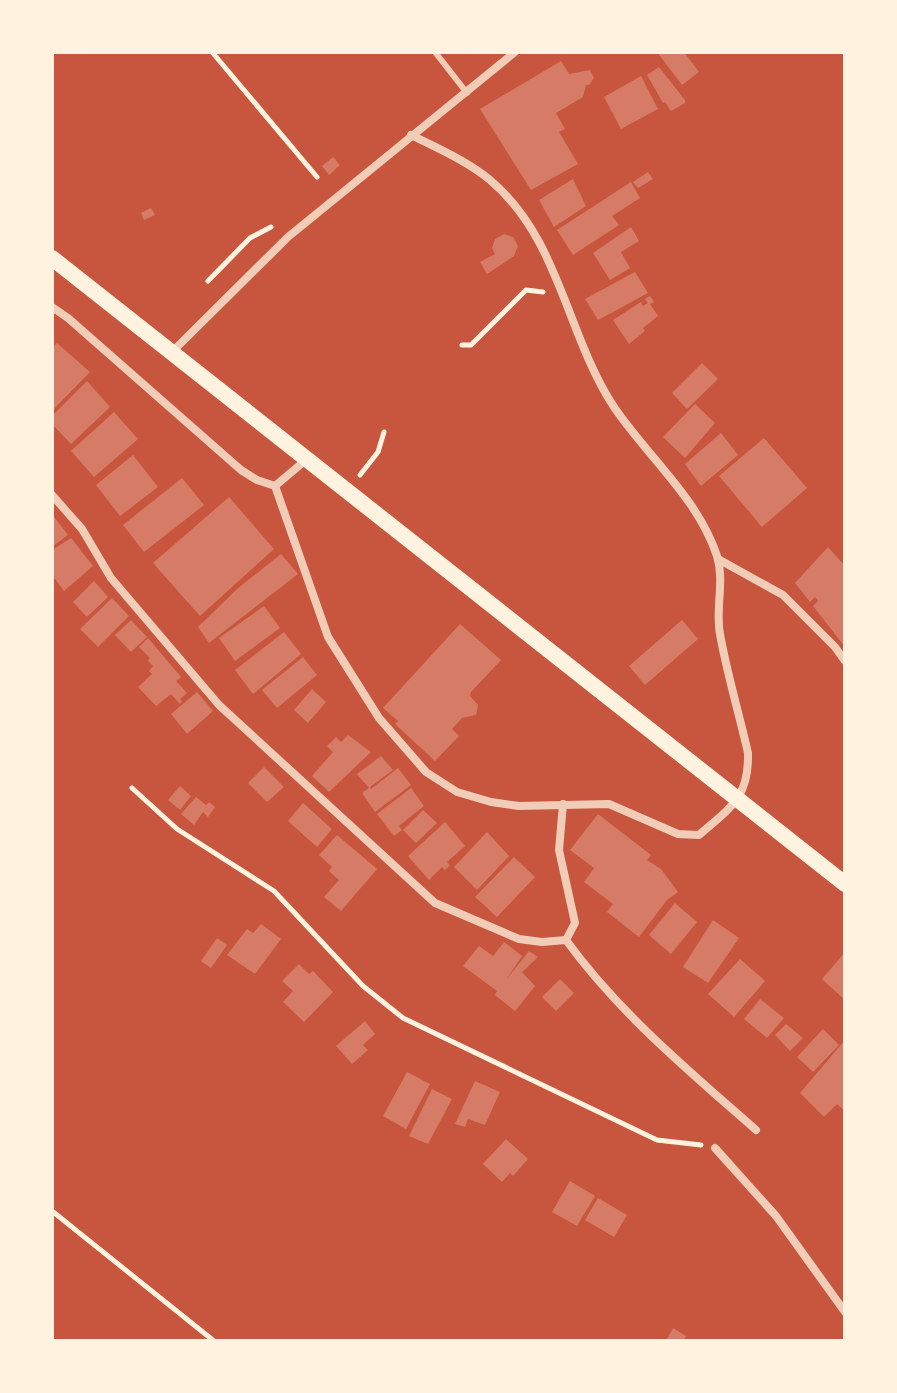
<svg xmlns="http://www.w3.org/2000/svg" width="897" height="1393" viewBox="0 0 897 1393" font-family="Lato,sans-serif">
<rect width="100%" height="100%" fill="#c8553d"/>
<!-- building -->
<g fill="#d67c66">
<path d="M657 52H684L699 72 682 85Z"/>
<path d="M561 61 569 74 590 70 594 78 589 85H586L583 97 556 113 565 129 559 132 578 164 531 190 480 109Z"/>
<path d="M659 67 685 100V103L671 111 665 102 663 103 647 75Z"/>
<path d="M641 76 658 109 621 129 604 97Z"/>
<path d="M333 157 340 165 329 175 322 166Z"/>
<path d="M648 172 653 179 638 188 633 182Z"/>
<path d="M573 179 586 206 554 227 539 200Z"/>
<path d="M631 182 640 198 612 216 619 225 573 255 557 230Z"/>
<path d="M151 208 155 215 144 220 141 213Z"/>
<path d="M631 227 639 241 621 252 630 268 610 280 593 253Z"/>
<path d="M504 234 513 237 518 246 514 256 487 274 480 262 495 254 492 248 495 239Z"/>
<path d="M635 272 648 293 598 320 585 299Z"/>
<path d="M650 296 654 302 650 304 658 316 643 328 645 331 629 344 613 320 641 302 643 306 648 303 645 299Z"/>
<path d="M57 343 90 372 52 411V348Z"/>
<path d="M702 363 718 379 687 409 672 393Z"/>
<path d="M87 381 110 407 71 444 52 424V416Z"/>
<path d="M695 404 715 423 685 458 663 437Z"/>
<path d="M114 412 138 439 94 477 71 451Z"/>
<path d="M721 433 738 455 701 486 685 464Z"/>
<path d="M764 438 807 488 762 527 719 476Z"/>
<path d="M133 455 158 487 120 516 96 485Z"/>
<path d="M182 478 204 505 144 552 123 525Z"/>
<path d="M229 497 274 549 200 616 153 563Z"/>
<path d="M52 514 68 535 52 547Z"/>
<path d="M71 538 93 566 64 591 52 575V550Z"/>
<path d="M828 547 845 566V647L813 606 818 601 815 597 810 602 795 583Z"/>
<path d="M281 554 298 574 209 643 198 627 237 589Z"/>
<path d="M94 581 108 597 87 617 73 602Z"/>
<path d="M112 598 129 616 98 647 80 629Z"/>
<path d="M264 606 280 628 235 661 219 638Z"/>
<path d="M131 620 147 637 131 652 115 635Z"/>
<path d="M682 620 698 639 645 685 629 666Z"/>
<path d="M460 624 501 660 471 692 470 696 478 705 476 715 462 718 452 729 459 736 435 761 395 724 398 721 383 708Z"/>
<path d="M284 632 301 654 253 694 235 670Z"/>
<path d="M148 638 181 677 176 681 187 693 180 699 182 702 180 704 171 694 156 706 138 687 152 674 149 671 153 666 148 661 150 658 139 647Z"/>
<path d="M303 657 317 675 277 708 262 690Z"/>
<path d="M312 689 326 702 308 723 294 710Z"/>
<path d="M197 692 213 711 187 734 171 714Z"/>
<path d="M348 735 371 752 329 792 312 776 333 752 327 746 336 737 341 742Z"/>
<path d="M381 756 393 770 370 787 371 789 398 768 411 785 375 812 362 793 369 788 357 774Z"/>
<path d="M264 767 284 787 267 802 248 783Z"/>
<path d="M180 786 191 796 180 810 168 800Z"/>
<path d="M411 788 424 806 399 826 402 830 394 836 377 814Z"/>
<path d="M196 797 206 805 209 802 215 807 208 817 203 812 194 825 181 814Z"/>
<path d="M303 803 332 829 317 847 288 821Z"/>
<path d="M423 810 437 823 416 843 403 830Z"/>
<path d="M598 814 651 855 647 860 661 869 678 892 667 900 639 937 607 912 613 904 584 882 594 868 570 850Z"/>
<path d="M445 822 465 846 447 862 450 865 445 870 442 867 429 880 408 856Z"/>
<path d="M487 832 509 856 477 890 454 867Z"/>
<path d="M337 835 377 869 341 911 324 897 339 880 329 871 332 867 319 855Z"/>
<path d="M514 857 535 877 497 917 475 897Z"/>
<path d="M675 903 697 922 671 954 649 935Z"/>
<path d="M713 920 739 938 708 983 683 967Z"/>
<path d="M261 924 281 939 255 974 227 955 247 929 253 933Z"/>
<path d="M217 938 227 945 211 968 201 961Z"/>
<path d="M504 942 522 956 506 980 529 951 538 957 522 972 535 986 515 1011 495 995 497 991 463 966 479 946 493 956Z"/>
<path d="M845 952V1000L822 979Z"/>
<path d="M740 959 765 981 734 1017 708 994Z"/>
<path d="M299 964 309 974 313 971 333 992 304 1022 283 1002 293 991 282 981Z"/>
<path d="M560 979 574 993 556 1011 542 997Z"/>
<path d="M760 999 784 1018 767 1038 744 1019Z"/>
<path d="M365 1021 375 1034 363 1045 368 1050 352 1064 336 1046Z"/>
<path d="M786 1024 803 1038 790 1051 775 1035Z"/>
<path d="M823 1029 839 1045 813 1072 797 1057Z"/>
<path d="M845 1040V1111L837 1104 824 1117 800 1093Z"/>
<path d="M407 1072 430 1084 406 1129 383 1116Z"/>
<path d="M475 1081 500 1092 485 1125 468 1119 465 1127 455 1124Z"/>
<path d="M432 1089 452 1099 428 1144 409 1136Z"/>
<path d="M506 1139 528 1159 513 1176 510 1173 502 1182 483 1164Z"/>
<path d="M570 1181 595 1196 577 1226 552 1212Z"/>
<path d="M598 1198 627 1215 614 1237 585 1220Z"/>
<path d="M673 1328 686 1336 683 1341H666Z"/>
</g>
<g fill="none" stroke-linecap="round" stroke-linejoin="round">
<!-- path -->
<g stroke="#fff3e0" stroke-width="5">
<path d="M212 52 317 177"/>
<path d="M208 281 250 238 271 227"/>
<path d="M462 345H471L526 290 543 292"/>
<path d="M360 475 378 452 384 432"/>
<path d="M132 788 177 829 274 891 363 986 403 1018 657 1140 701 1145"/>
<path d="M52 1211 214 1341"/>
</g>
<!-- service -->
<path stroke="#f1ccb7" stroke-width="6" d="M435 52 467 93"/>
<!-- minor -->
<g stroke="#f1ccb7" stroke-width="8">
<path d="M52 307 68 318 241 470 257 480 275 486"/>
<path d="M172 352 288 237 515 52"/>
<path d="M275 486 328 637 379 718 426 772 457 792 491 802 519 806 609 804 678 834 699 835C731 807 749 798 748 753 739 713 727 674 720 634 715 608 725 582 717 556 698 498 647 456 614 407 566 334 560 239 490 180 467 161 437 148 411 135"/>
<path d="M275 486 307 459"/>
<path d="M52 495 82 529 111 578 219 705 435 903 519 939 542 942 566 940 575 923 559 850 563 804"/>
<path d="M718 559 783 595 835 647 845 661"/>
<path d="M566 940C619 1013 689 1071 756 1130"/>
<path d="M715 1148 776 1216 845 1312"/>
</g>
<!-- secondary -->
<path stroke="#fff3e0" stroke-width="16" d="M52 258 845 884"/>
</g>
<!-- border -->
<rect width="897" height="1393" fill="none" stroke="#fff3e0" stroke-width="108"/>
</svg>
